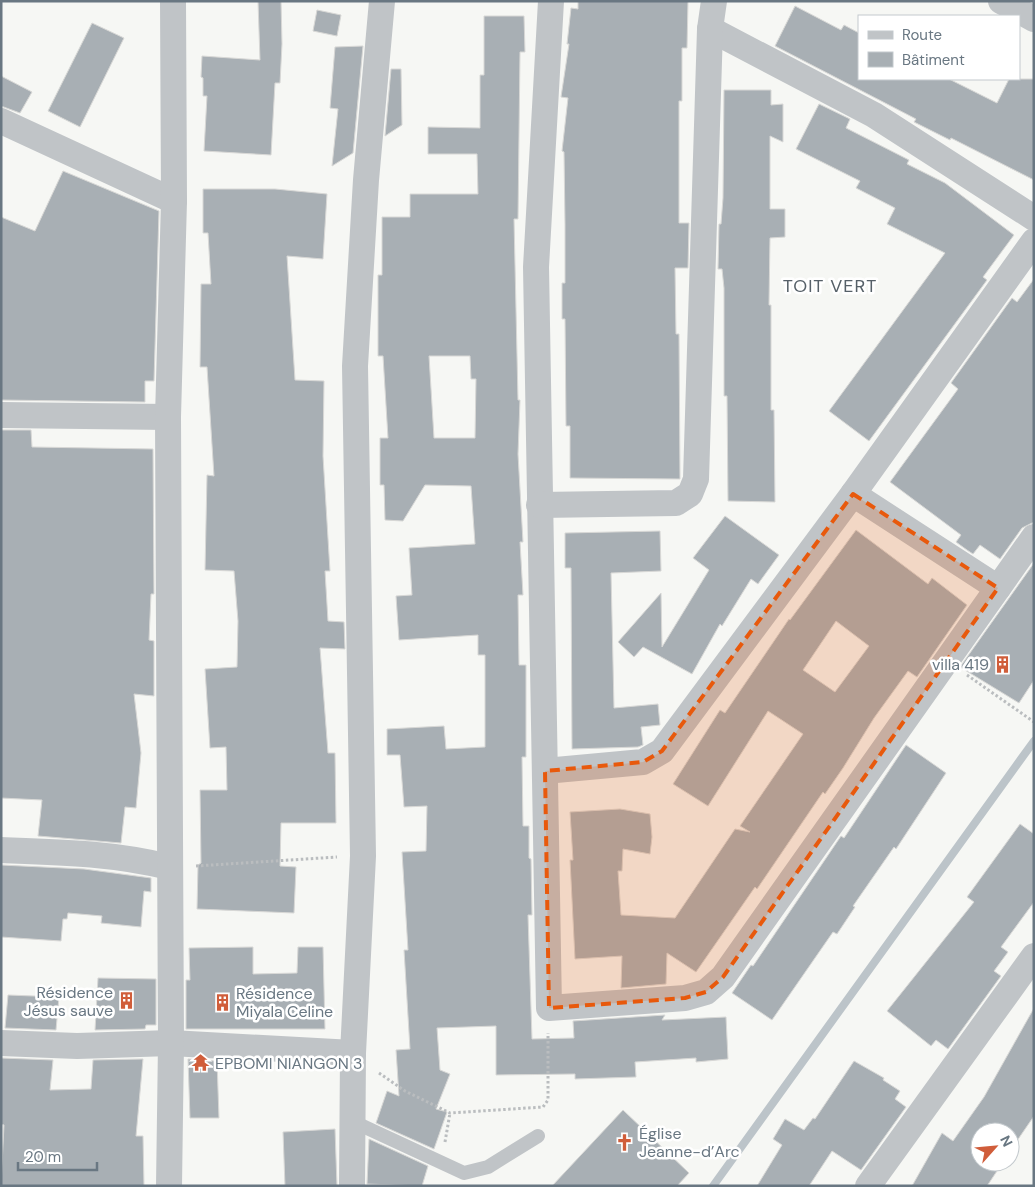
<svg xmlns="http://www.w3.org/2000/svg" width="1035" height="1187" viewBox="0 0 1035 1187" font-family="'DM Sans',sans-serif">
<rect width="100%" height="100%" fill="#f6f7f4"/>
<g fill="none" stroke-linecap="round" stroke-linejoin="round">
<!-- stream -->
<path stroke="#bcc4c9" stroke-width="8" d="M713 1186 1034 741"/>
</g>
<!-- building -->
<g fill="#a8afb4" stroke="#d8d8d6" fill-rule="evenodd">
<path d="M258 1H281L282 44 280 83H275L271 155 204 151 207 96H203V78L201 77 202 56 260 60Z"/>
<path d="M578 1H688L687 48H682V101H679V223H689L688 268H675L676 334H679L680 479 570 478V426H566L565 319H562V283H565V224L564 152 562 151 568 98 561 97 569 44H567L571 8 578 9Z"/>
<path d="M795 6 841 30 844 25 859 33V79H949L997 103 1009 79H1034V180L951 138 950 140 914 122 916 119 775 46Z"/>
<path d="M317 10 341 15 337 36 313 31Z"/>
<path d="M484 16H524L525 52H520L518 219H514L518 400H520L518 454 523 542H520L523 595H518L519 665H526V757H522L523 826H529V858L531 859 532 915H528L532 1039 574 1038 573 1021 665 1015 662 1020 726 1017 728 1059 696 1062V1058L635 1062 636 1077 575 1079V1074L496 1075V1026L437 1028 440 1070 450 1074 436 1109 447 1112 434 1149 376 1123 387 1091 399 1096 396 1050 410 1049 404 950H408L402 852 426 851 427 806 404 807 400 755H387V729L444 726 446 749 485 747V655H478V635L399 640 396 596 412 595 409 548 475 544 471 486 425 485 403 521 385 520 384 485H380V438H388L383 356H378V275H382V217H410V194H478L477 154H428V127L480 128V75H484ZM429 356H470L471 379H476L475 438H434Z"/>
<path d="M92 23 124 38 80 127 48 111Z"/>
<path d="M363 46 353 153 332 166 338 109 330 108 335 47Z"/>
<path d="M391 69H401L402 125 385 136Z"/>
<path d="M1 76 32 92 20 113 1 106Z"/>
<path d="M724 90H771V105L783 104V142L770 136V209H785V237L770 238 769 305H771V410H774L775 502 728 501 727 396H724V288L722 269H718L719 224H721L723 198Z"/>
<path d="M819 104 850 119 846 128 909 160 907 164 945 183 1014 235 983 277 987 280 869 441 829 411 945 253 887 224 895 208 856 188 860 181 796 149Z"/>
<path d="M63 171 159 211 154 381H145V402L1 400V217L35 231Z"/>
<path d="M203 189H275L327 194 323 259 287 256 295 380 324 381 323 456 330 571H325L328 621 344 622 345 649 320 648 328 753H335L336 823H281L280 866 296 867 294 913 197 909 198 865 201 863 200 790H227L226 747 210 748 205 669 237 667 238 621 234 571 205 570 207 475 214 476 207 367H200L201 284H211L208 233H203Z"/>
<path d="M1034 279V522L1022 528 1000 559 980 545 973 554 967 550 956 542 961 535 890 482 958 389 951 383 1012 298 1017 302Z"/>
<path d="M1 430H31L32 447 153 449 154 594H151L149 640 154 641V696L134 694 141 753 136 808 125 807 121 843 38 836 42 800 1 798Z"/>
<path d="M725 516 779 555 758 584 751 579 722 626 720 624 692 674 643 647 634 657 618 642 661 593 662 647 709 570 693 558Z"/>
<path d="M856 530 928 584 932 578 967 605 917 677 908 671 874 718 843 768 825 794 823 792 757 889 755 887 696 972 667 953 666 984 621 988 622 956 575 959 570 860H573L570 812 620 809 650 814 652 837 650 854 623 849 622 871H618L621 915 675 918 735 829 750 832 740 826 803 734 768 711 708 806 673 784 720 710 725 713 789 619 790 620ZM836 621 869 646 835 692 803 670Z"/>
<path d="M660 531 661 571 611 573 614 708 658 704 660 725 641 727 643 745 638 747 572 749 571 568H565V533Z"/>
<path d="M1034 563V680L1019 703 960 667Z"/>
<path d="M906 745 946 773 896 849 894 847 853 906 855 907 837 934 833 932 772 1020 732 993 751 965 753 966 841 836 844 838Z"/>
<path d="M1020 824 1034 834V902L1001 947 1008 952 994 971 1001 976 948 1049 936 1040 931 1046 887 1011 974 902 967 897Z"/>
<path d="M1 865 84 869 151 878V892L144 891 141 927 101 923 102 916 68 913 67 919H63L61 941 1 937Z"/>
<path d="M253 947V974L297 973 298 947H323L325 1029H186V980H190L189 948Z"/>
<path d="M98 978 156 979V1025H146L145 1029 95 1030Z"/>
<path d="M8 995 59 997 56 1030 5 1028Z"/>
<path d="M1034 1008V1116L1010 1151V1132H980V1162H1003L987 1186H912L942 1133 953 1141 984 1097Z"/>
<path d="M1 1058 53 1060 50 1090 91 1089 93 1060 143 1059 136 1136H143L144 1186H1L4 1125 1 1124Z"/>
<path d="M188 1059 217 1061 219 1118H190Z"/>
<path d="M854 1061 884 1078 883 1080 900 1091 895 1099 906 1107 861 1170 832 1151 809 1186H757L782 1145 773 1139 785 1119 804 1130 813 1118 815 1119Z"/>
<path d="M623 1110 689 1173 677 1186H552Z"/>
<path d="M335 1129 337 1186H285L283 1132Z"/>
<path d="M369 1139 428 1166 422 1186 367 1184Z"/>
</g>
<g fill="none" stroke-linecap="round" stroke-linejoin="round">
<!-- path -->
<g stroke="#babdbf" stroke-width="3" stroke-dasharray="2.5 2.5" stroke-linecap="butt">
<path d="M967 675 1034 722"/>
<path d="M196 866 337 857"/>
<path d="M379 1073 405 1091 450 1113 543 1107 548 1100V1033"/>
<path d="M445 1142 450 1113"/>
</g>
<!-- service -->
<path stroke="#c0c4c7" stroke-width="14" d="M354 1122 464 1173 488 1167 538 1136"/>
<!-- minor -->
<g stroke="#c0c4c7" stroke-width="26">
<path d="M551 1 536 267 549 1008 685 998 706 992 723 977 1034 537"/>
<path d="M1001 1 1034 19"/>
<path d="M710 29 874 115 1034 218"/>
<path d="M1 121 174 201"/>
<path d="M1 415 168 417"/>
<path d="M853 494 998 588"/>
<path d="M539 505 676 503 690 494 696 479 710 29 714 1"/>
<path d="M545 771 643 762 662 751 853 494 1034 241"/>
<path d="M1 850C58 852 113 853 169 867"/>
<path d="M1 1043 77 1046 171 1043 353 1053"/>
<path d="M169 1186 171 1043 168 417 174 201 173 1"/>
<path d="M352 1186 353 1053 363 856 355 366 366 180 382 1"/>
<path d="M868 1186 1034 956"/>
</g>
</g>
<!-- marked area -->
<path fill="#e8590c" fill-opacity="0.2" stroke="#e8590c" stroke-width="4" stroke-dasharray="10 6" stroke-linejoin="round" d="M853 494 998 588 723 977 706 992 685 998 549 1008 545 771 643 762 662 751Z"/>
<!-- icons -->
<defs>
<symbol id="building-bare" viewBox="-9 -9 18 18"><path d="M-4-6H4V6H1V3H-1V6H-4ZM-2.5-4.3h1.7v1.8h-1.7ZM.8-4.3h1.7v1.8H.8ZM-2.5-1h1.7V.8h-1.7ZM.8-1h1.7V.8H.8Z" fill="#d05d3a" stroke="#fff" stroke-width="2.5" paint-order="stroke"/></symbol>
<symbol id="temple-bare" viewBox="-9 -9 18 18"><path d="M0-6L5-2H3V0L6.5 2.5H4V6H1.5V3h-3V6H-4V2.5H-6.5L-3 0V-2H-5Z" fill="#d05d3a" stroke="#fff" stroke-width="2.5" paint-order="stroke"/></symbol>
<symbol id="church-bare" viewBox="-9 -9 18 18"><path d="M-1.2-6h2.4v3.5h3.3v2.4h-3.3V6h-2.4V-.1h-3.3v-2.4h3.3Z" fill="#d05d3a" stroke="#fff" stroke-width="2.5" paint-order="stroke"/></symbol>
</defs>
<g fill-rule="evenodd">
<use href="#building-bare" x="990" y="652" width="25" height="25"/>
<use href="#building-bare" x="114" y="988" width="25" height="25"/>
<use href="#building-bare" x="210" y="990" width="25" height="25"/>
<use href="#temple-bare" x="188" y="1050" width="25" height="25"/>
<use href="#church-bare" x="612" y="1130" width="25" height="25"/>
</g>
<g text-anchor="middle" stroke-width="5" stroke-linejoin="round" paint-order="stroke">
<!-- poi labels -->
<g font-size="16" fill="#697782" stroke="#fff" text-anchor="start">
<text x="989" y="670" text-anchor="end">villa 419</text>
<text x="113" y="998" text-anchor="end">Résidence<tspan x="113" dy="18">Jésus sauve</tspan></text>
<text x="236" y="999">Résidence<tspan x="236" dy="18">Miyala Celine</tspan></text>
<text x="215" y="1069">EPBOMI NIANGON 3</text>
<text x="639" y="1139">Église<tspan x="639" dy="18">Jeanne-d’Arc</tspan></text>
</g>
<!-- neighbourhood labels -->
<g font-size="18" letter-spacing="1" fill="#566068" stroke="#fff">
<text x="830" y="292">TOIT VERT</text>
</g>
</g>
<!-- border -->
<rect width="1035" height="1187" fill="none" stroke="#697782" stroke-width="5"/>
<!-- legend -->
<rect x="858" y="15" width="162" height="65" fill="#ffffff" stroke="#c3c9cd"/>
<rect x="868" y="31" width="25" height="8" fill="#c0c4c7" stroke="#c3c9cd"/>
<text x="902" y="40" font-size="15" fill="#697782">Route</text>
<rect x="868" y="52" width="25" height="15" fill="#a8afb4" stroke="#c3c9cd"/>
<text x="902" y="65" font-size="15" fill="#697782">Bâtiment</text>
<!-- north arrow -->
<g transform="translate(995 1147) rotate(63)"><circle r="24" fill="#ffffff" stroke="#c3c9cd"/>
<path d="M0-4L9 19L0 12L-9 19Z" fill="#d05d3a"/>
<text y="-8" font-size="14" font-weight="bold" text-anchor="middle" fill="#697782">N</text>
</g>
<!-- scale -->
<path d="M18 1162v8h79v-8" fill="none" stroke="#697782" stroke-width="2.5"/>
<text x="25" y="1162" font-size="15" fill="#697782" stroke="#ffffff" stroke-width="4" paint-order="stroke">20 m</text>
</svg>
